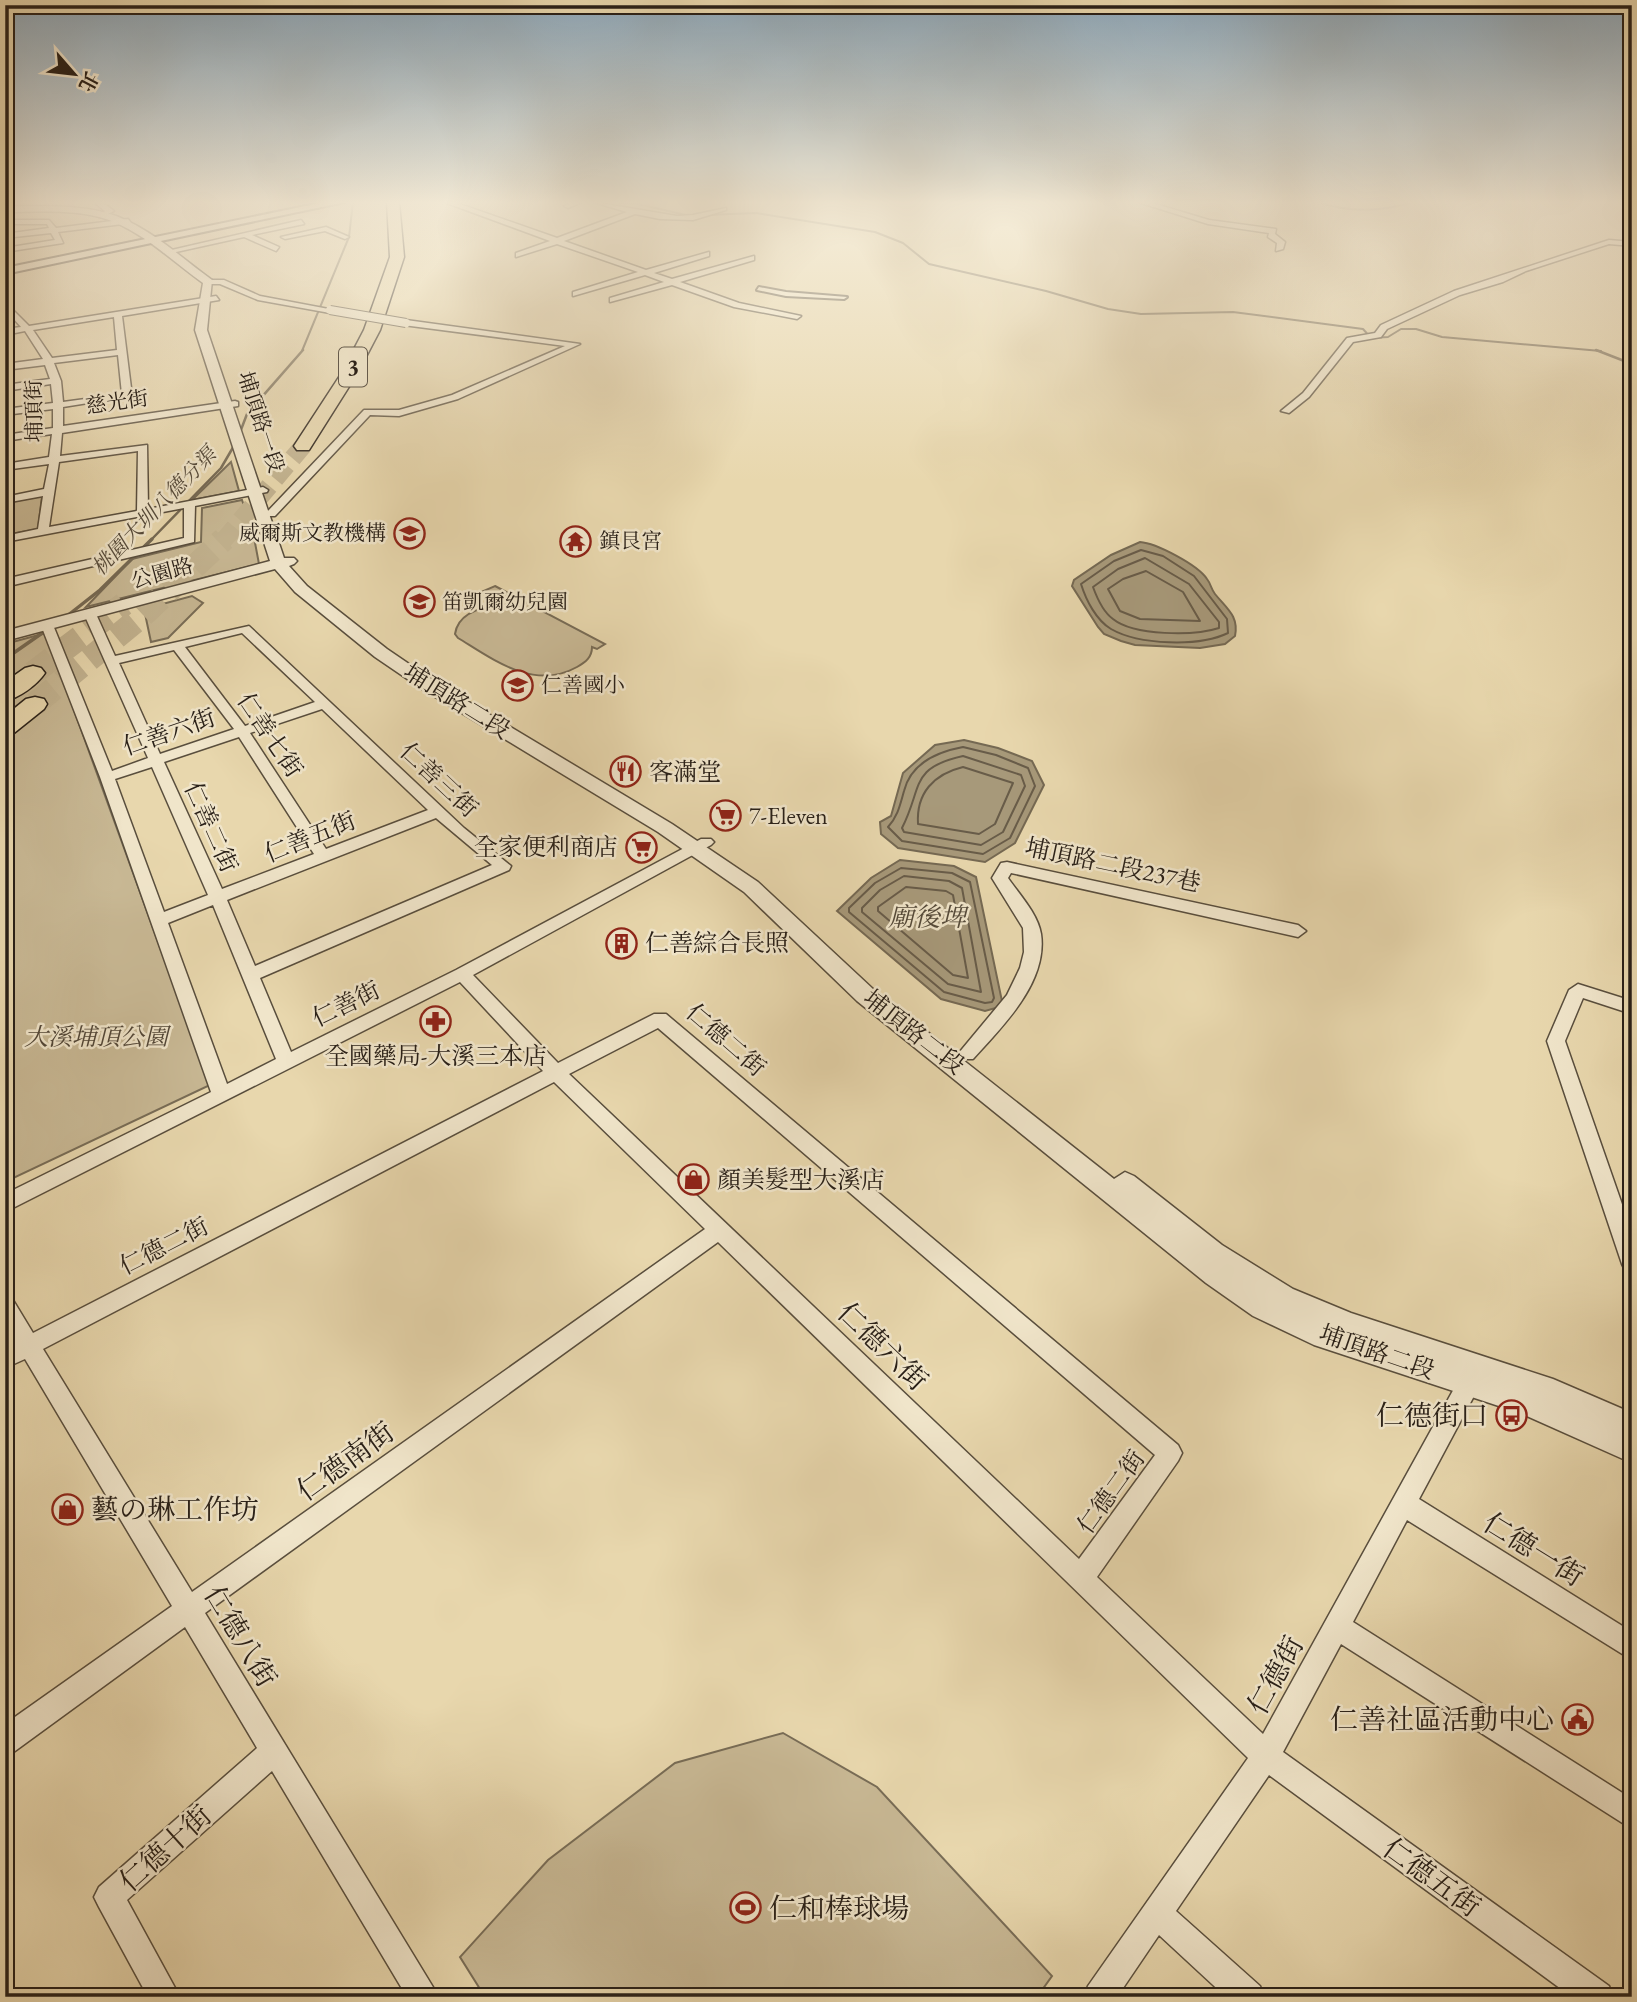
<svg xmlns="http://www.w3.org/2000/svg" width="1637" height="2002" viewBox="0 0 1637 2002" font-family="'EB Garamond','Noto Serif TC','Noto Serif JP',serif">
<rect width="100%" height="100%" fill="#e8d7ad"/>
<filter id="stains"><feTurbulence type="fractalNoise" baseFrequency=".00286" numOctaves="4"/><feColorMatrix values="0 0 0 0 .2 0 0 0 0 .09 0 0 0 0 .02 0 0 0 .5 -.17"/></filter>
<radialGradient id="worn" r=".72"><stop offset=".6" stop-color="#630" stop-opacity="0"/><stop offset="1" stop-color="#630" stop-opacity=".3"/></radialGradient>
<!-- green -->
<g fill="#c8b894" stroke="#786c56" stroke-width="2">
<path d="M231 462 239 491 192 500Z"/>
<path d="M42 496 38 529 5 535V503Z"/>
<path d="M242 500 253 532 259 564 86 607 132 559 201 542 202 508Z"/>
<path d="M495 586 605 644 597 649 592 647C592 657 586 662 577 667 534 691 494 660 458 638L455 634C458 612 485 606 503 604L481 592Z"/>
<path d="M192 596 203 603 168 638 151 642 144 609Z"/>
<path d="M46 633 210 1085 5 1182V644Z"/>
<path d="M783 1733 877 1787 1052 1976 1037 1997H485L460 1957 548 1860 675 1763Z"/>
</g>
<!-- water -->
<g fill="#a7997a" stroke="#756953" stroke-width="2">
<path d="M1140 542C1156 543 1198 565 1207 579 1211 584 1211 589 1215 594 1227 609 1239 616 1235 636L1225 644 1200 648 1135 645 1121 641 1104 634 1098 627 1072 586 1074 580 1111 555Z"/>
<path d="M964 740 998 748 1032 761 1044 785 1015 843 985 862 898 848 881 834 880 822 891 816 903 773 935 745Z"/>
<path d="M900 860 954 866 976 877 1003 1006 985 1011 941 999 837 911 871 878Z"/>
</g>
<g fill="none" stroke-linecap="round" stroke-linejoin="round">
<!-- shore -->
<g stroke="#685c49" stroke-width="2">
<path d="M1141 550 1163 556 1194 576 1227 619 1228 633C1199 647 1139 645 1111 629 1096 620 1086 600 1081 584L1114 561Z"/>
<path d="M1145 558 1189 584 1219 622V628C1194 636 1134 636 1113 619 1103 612 1097 598 1093 587L1118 569Z"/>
<path d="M1146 571 1183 592 1200 621 1140 619 1120 611 1108 589 1123 579Z"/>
<path d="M963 747 996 755 1028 768 1035 786 1010 838 983 854 902 841 888 827C898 816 900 805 904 791 911 763 936 752 963 747Z"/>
<path d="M963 756 1021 775 1025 786 1003 832 981 845 904 832 902 828C923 787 909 768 963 756Z"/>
<path d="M963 767 1013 783 995 824 979 834 918 824C916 793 934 774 963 767Z"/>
<path d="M901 868 952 873 970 882 994 998 992 1002 985 1003 944 992 849 912V908L875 883Z"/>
<path d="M904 876 949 881 962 888 981 992 948 984 862 912V908L880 890Z"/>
<path d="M906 887 946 891 953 895 968 978 953 975 878 911V907Z"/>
</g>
<!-- stream-far2 -->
<g stroke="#756953" stroke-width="2">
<path d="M609 202 638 204 690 216"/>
<path d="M1318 202C1350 213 1381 212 1413 202"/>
<path d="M1526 202H1554"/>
<path d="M705 215 756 213 875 232 903 243 929 264 1046 291 1108 309 1141 314 1233 312 1363 329 1371 338 1388 337 1401 329H1416L1442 337 1601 351"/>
<path d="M302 351 349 237 353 202"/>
</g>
<!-- stream-far1 -->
<g stroke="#756953" stroke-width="2.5">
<path d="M1596 350 1632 364"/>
<path d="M239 435 247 414 303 350"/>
<path d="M150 541 221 468 235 444"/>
</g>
<!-- stream -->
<g stroke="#756953" stroke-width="3.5">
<path d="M67 616 100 590 152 539"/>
<path d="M5 659 48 629"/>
</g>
<!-- motorway-tunnel-far1 -->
<path stroke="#c2b28f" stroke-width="18" stroke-dasharray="18 9" stroke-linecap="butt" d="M223 541 303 446"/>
<!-- motorway-tunnel -->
<g stroke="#c2b28f" stroke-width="24" stroke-dasharray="24 11" stroke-linecap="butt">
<path d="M33 673 124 604"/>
<path d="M35 704 143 615 224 539"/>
</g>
<defs>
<path id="pedestrian" d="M759 287 786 292 847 297 844 299 786 296 757 290Z"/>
<g id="minor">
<path d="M94 202H102L114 211 101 217 105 211Z"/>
<path d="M444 202H454L557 238 627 212 593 202 677 216 693 215 726 208V210L693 220 660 219 635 214 564 241 646 270 709 252V256L654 273 672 279 754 256V260L680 282 739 303 801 316 797 319 734 307 672 285 610 302V298L664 282 645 275 573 296V292L638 272 557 244 516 257V253L550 241Z"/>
<path d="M572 202H582L568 208 564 206Z"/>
<path d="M1138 202H1149L1209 220 1276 229 1275 234 1285 242 1283 249 1276 251 1277 243 1268 237 1269 233 1208 224Z"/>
<path d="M128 219 131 223 58 232 63 243 5 252V248L55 240 51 233 5 238V234L49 228 47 224H5V220H49L56 228Z"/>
<path d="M301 220 304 224 252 235 279 247 276 251 244 237 167 254 163 252Z"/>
<path d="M326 227 349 237 345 239 325 231 285 239 281 237Z"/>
<path d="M1609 240 1632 242V246L1609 244 1526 271 1503 282 1460 295 1387 329 1381 337 1353 342 1309 397 1289 413 1281 411 1303 393 1347 338 1375 333 1381 325 1454 291Z"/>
<path d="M208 280H224L260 296 334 310 330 313 258 300 220 284H205Z"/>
<path d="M216 296 219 300 122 316 132 396 63 407V426L235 401 238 402V406L62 433 60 456 147 445 148 509 263 487 268 490 267 492 195 506 194 542 5 587V579L184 538V508L5 542V536L38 529 43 496 5 503V497L44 489 49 464 5 470V464L49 457 52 434 5 441V435L53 428V409L5 415V409L53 403 51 384 5 391V385L50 379 45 365 5 370V364L43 359 25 331 5 335V329L21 327 5 309V302L29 326ZM114 317 117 350 52 358 33 330ZM118 355 122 394 63 402 61 381 54 363ZM138 451 137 511 49 527 59 462Z"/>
<path d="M406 320 580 344 458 399 399 416 370 415 275 516H267V512L364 410H399L452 395 565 346 403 325Z"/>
<path d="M90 610 96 614 115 656 249 626 464 828 511 866 509 870 260 978 291 1052 456 970 701 839H711L714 842 711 845 473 975 558 1063 654 1014H666L1178 1445 1182 1453 1178 1461 1097 1577 1263 1734 1466 1367 1474 1364 1482 1367 1485 1374 1482 1381 1419 1499 1632 1632V1660L1407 1520 1353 1622 1632 1799V1829L1341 1644 1283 1752 1609 1986 1613 1997H1572L1269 1775 1176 1911 1260 1986 1264 1997H1226L1159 1935 1117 1997H1084L1088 1986 1248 1758 718 1242 205 1613 439 1997H407L272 1771 127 1900 180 1997H148L99 1907 94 1897 99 1887 257 1748 185 1627 15 1751 5 1755V1724L172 1606 25 1359 5 1368V1347L14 1342 5 1327V1298L13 1300 33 1333 543 1071 460 982 5 1212V1194L211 1092 100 777 41 625 47 621 53 625 112 771 148 758 84 614ZM242 633 315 702 245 726 185 647ZM174 650 234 729 160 754 119 663ZM322 709 428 810 326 849 250 733ZM239 737 314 854 222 889 164 762ZM152 767 208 895 164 912 115 779ZM436 818 492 865 255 966 227 900ZM213 905 276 1059 227 1084 168 923ZM658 1028 1155 1455 1079 1559 569 1074ZM554 1082 705 1229 192 1592 43 1349Z"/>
<path d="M1007 862 1298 925 1306 931 1298 937 1011 873 1008 878C1019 894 1038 914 1041 934 1048 982 1003 1026 973 1059H961L958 1054 1007 995 1020 968 1024 952 1023 928 992 878 1001 863Z"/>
<path d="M1578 984 1632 1001V1014L1583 998 1565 1041 1632 1233V1273L1625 1270 1622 1264 1547 1041 1569 990Z"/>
</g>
<path id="tertiary" d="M5 206C39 207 74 204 107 213 146 224 180 257 212 280L207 330 284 558H294L297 561 294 564 289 566 307 586 387 649 434 681 672 824 758 882 873 989 1114 1179 1125 1172 1134 1176 1222 1245 1293 1289 1351 1313 1553 1379 1632 1413V1463L1520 1413 1314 1345 1253 1316 1206 1283 857 1001 744 892 658 832 422 689 375 657 295 592 275 569 5 641V631L270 561 195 330 203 283C172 261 140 229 103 218 72 209 37 212 5 212Z"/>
<path id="secondary" d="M325 202H345L5 274V268Z"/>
<g id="motorway">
<path d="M387 202H399L404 257 380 330 357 374 309 450H297L294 446 341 374 364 330 390 257Z"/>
<path d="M33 666 41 668 45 673C37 685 19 698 5 701V682L25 668Z"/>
<path d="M35 697 44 699 47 704 44 709 14 733 5 735V716L26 699Z"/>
</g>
</defs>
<!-- pedestrian casing -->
<use href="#pedestrian" stroke="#594e3d" stroke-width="4"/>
<!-- minor casing -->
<use href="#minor" stroke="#594e3d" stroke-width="3"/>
<!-- tertiary casing -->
<use href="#tertiary" stroke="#594e3d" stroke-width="3"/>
<!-- secondary casing -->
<use href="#secondary" stroke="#292018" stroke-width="4"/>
<!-- motorway casing -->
<use href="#motorway" stroke="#292018" stroke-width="3"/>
<!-- pedestrian -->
<use href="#pedestrian" fill="#f0e5ca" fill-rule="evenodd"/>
<!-- minor -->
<use href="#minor" fill="#f0e5ca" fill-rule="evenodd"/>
<!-- tertiary -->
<use href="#tertiary" fill="#f0e5ca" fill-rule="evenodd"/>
<!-- secondary -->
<use href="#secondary" fill="#f0e5ca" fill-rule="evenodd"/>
<!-- motorway -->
<use href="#motorway" fill="#e8d7ad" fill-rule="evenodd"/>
<defs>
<path id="minor-bridge" d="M330 310 406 323"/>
</defs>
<!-- minor-bridge casing -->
<use href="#minor-bridge" stroke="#594e3d" stroke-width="10" stroke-linecap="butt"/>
<!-- minor-bridge -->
<use href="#minor-bridge" stroke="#f0e5ca" stroke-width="8"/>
</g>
<!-- sky -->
<linearGradient id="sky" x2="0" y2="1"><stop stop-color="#8ea9bc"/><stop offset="0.42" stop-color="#f5edda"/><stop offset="1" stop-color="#f5edda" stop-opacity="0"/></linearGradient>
<rect width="1637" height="482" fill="url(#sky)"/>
<!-- icons -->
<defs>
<symbol id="school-ring" viewBox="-11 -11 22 22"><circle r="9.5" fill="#f0e5ca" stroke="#8f2418" stroke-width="1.5"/><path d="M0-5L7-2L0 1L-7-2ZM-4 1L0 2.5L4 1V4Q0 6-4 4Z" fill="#8f2418"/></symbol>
<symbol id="temple-ring" viewBox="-11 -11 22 22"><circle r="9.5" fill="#f0e5ca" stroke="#8f2418" stroke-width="1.5"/><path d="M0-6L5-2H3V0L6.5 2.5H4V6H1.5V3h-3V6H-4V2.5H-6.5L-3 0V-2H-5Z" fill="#8f2418"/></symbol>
<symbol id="restaurant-ring" viewBox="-11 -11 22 22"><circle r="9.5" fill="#f0e5ca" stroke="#8f2418" stroke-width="1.5"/><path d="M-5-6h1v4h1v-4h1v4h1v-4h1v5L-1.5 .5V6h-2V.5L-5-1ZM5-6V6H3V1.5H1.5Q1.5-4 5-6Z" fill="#8f2418"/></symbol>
<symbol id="supermarket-ring" viewBox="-11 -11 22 22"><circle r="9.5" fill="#f0e5ca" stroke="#8f2418" stroke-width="1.5"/><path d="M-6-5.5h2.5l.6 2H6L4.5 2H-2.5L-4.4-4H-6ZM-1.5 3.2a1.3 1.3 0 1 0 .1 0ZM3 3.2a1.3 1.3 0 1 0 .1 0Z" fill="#8f2418"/></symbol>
<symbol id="building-ring" viewBox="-11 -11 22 22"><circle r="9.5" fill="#f0e5ca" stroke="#8f2418" stroke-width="1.5"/><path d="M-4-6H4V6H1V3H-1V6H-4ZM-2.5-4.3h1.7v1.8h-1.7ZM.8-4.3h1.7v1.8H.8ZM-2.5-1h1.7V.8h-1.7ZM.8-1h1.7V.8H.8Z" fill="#8f2418"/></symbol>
<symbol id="pharmacy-ring" viewBox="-11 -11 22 22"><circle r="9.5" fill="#f0e5ca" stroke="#8f2418" stroke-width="1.5"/><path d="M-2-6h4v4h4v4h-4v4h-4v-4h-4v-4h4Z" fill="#8f2418"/></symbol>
<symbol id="shop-ring" viewBox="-11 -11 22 22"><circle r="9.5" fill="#f0e5ca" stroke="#8f2418" stroke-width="1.5"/><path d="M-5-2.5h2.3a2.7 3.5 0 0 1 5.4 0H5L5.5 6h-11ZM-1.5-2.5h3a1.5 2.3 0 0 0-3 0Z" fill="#8f2418"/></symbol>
<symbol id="bus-ring" viewBox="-11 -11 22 22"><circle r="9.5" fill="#f0e5ca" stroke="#8f2418" stroke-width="1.5"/><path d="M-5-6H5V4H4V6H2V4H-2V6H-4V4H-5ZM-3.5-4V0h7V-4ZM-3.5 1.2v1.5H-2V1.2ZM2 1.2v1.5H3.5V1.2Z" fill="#8f2418"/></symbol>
<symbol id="civic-ring" viewBox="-11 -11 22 22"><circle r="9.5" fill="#f0e5ca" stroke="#8f2418" stroke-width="1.5"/><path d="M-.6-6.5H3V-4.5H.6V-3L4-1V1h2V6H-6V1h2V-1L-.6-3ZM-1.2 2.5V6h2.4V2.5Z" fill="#8f2418"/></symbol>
<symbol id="stadium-ring" viewBox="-11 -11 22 22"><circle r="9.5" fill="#f0e5ca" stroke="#8f2418" stroke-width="1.5"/><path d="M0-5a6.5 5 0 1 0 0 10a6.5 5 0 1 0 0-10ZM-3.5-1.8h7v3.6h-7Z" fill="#8f2418"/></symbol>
</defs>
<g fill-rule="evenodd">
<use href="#school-ring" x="392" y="516" width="35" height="35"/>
<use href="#temple-ring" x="558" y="524" width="35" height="35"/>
<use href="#school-ring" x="402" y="584" width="35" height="35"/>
<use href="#school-ring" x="500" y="668" width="35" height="35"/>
<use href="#restaurant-ring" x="608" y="754" width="35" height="35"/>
<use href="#supermarket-ring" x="708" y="798" width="35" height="35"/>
<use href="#supermarket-ring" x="624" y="830" width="35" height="35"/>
<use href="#building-ring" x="604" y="926" width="35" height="35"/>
<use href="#pharmacy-ring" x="418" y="1004" width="35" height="35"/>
<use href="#shop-ring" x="676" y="1162" width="35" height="35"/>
<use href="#bus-ring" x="1494" y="1398" width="35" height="35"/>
<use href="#shop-ring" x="50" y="1492" width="35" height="35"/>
<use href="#civic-ring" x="1560" y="1702" width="35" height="35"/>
<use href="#stadium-ring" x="728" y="1890" width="35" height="35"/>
</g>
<g text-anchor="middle" stroke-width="5" stroke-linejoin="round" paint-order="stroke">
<!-- far-street labels -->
<g font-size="21" fill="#292018" stroke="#f0e5ca">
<text transform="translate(117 402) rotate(-8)" y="7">慈光街</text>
<text transform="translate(34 411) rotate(-91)" y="7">埔頂街</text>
<text transform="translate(261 422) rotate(72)" y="7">埔頂路一段</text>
<text transform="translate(162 573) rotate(-15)" y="7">公園路</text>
</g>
<!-- far-water labels -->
<g font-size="21" font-style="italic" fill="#554a3a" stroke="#f0e5ca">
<text transform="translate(154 511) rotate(-46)" y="7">桃園大圳八德分渠</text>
</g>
<!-- far-poi labels -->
<g font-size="21" fill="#292018" stroke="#f0e5ca" text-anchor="start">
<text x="386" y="540" text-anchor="end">威爾斯文教機構</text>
<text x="599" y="548">鎮艮宮</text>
<text x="442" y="609">笛凱爾幼兒園</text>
<text x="541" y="692">仁善國小</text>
</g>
<!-- shield labels -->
<rect fill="#f0e5ca" stroke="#655b4d" stroke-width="2" x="339" y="347.5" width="28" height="39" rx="5"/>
<g font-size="23" font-weight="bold" fill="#292018">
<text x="353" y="375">3</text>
</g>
<!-- street labels -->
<g font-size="24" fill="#292018" stroke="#f0e5ca">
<text transform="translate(457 701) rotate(32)" y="8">埔頂路二段</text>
<text transform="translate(169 732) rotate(-19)" y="8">仁善六街</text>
<text transform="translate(270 735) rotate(56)" y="8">仁善七街</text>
<text transform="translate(439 780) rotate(43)" y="8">仁善三街</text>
<text transform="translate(211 827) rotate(66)" y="8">仁善二街</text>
<text transform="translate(310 837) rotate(-22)" y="8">仁善五街</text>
<text transform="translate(1113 865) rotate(12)" y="8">埔頂路二段237巷</text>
<text transform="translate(346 1004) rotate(-26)" y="8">仁善街</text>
<text transform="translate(914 1032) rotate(38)" y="8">埔頂路二段</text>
<text transform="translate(726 1040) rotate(41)" y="8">仁德二街</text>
<text transform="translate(164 1246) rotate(-27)" y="8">仁德二街</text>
<text transform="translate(1377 1352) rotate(19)" y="8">埔頂路二段</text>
<text transform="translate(1111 1492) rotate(-54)" y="8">仁德二街</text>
</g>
<!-- poi labels -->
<g font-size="24" fill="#292018" stroke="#f0e5ca" text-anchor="start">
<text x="649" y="780">客滿堂</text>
<text x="749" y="824">7-Eleven</text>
<text x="618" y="855" text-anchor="end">全家便利商店</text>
<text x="645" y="951">仁善綜合長照</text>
<text x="436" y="1064" text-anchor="middle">全國藥局-大溪三本店</text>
<text x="717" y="1188">顏美髮型大溪店</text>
</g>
<!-- park labels -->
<g font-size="24" font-style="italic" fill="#514637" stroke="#f0e5ca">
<text x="96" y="1045">大溪埔頂公園</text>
</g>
<!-- water labels -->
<g font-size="26" font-style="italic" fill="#554a3a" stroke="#f0e5ca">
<text x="927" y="926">廟後埤</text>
</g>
<!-- near-street labels -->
<g font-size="28" fill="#292018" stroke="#f0e5ca">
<text transform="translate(883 1346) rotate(44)" y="10">仁德六街</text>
<text transform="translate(345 1461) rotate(-36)" y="10">仁德南街</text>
<text transform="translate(1534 1549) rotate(32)" y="10">仁德一街</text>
<text transform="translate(241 1636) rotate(59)" y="10">仁德八街</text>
<text transform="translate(1275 1675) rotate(-61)" y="10">仁德街</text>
<text transform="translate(165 1848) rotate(-42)" y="10">仁德十街</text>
<text transform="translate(1432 1877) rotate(36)" y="10">仁德五街</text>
</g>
<!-- near-poi labels -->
<g font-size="28" fill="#292018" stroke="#f0e5ca" text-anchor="end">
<text x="1488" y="1425">仁德街口</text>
<text x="91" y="1519" text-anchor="start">藝の琳工作坊</text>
<text x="1554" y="1729">仁善社區活動中心</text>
<text x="769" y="1918" text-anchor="start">仁和棒球場</text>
</g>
</g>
<!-- margin -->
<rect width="1637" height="2002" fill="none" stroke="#e8d7ad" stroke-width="28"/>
<rect x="7" y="7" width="1623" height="1988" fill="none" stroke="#292018" stroke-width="3.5"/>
<rect x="14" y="14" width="1609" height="1974" fill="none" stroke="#292018" stroke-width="2"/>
<!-- north arrow -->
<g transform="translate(74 74) rotate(118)" stroke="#f0e5ca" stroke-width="5" paint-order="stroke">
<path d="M0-5L12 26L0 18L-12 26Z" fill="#292018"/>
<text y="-10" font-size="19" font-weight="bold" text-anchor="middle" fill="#292018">北</text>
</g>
<rect width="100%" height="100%" filter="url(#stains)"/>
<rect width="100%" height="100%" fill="url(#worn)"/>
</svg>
